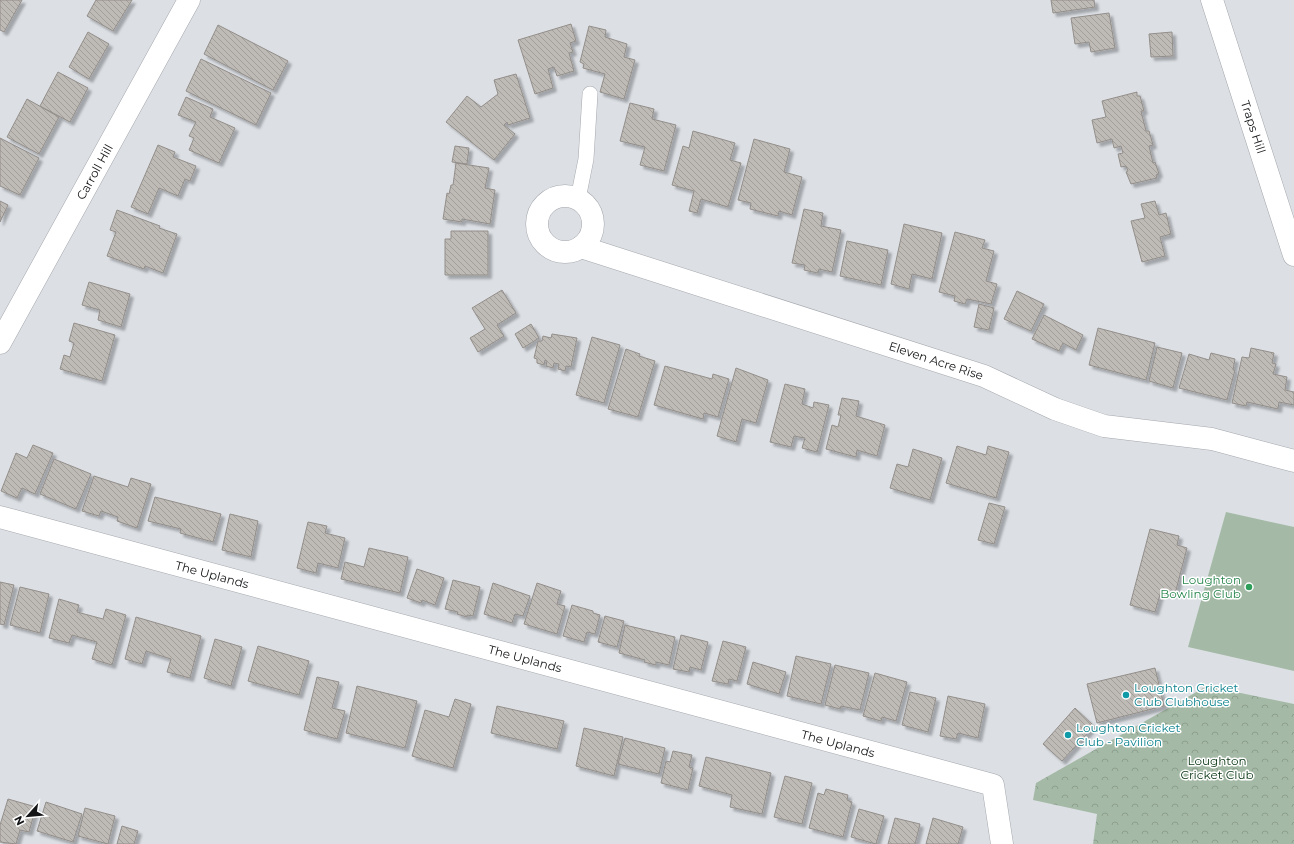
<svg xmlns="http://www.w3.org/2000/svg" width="1294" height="844" viewBox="0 0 1294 844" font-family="Montserrat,sans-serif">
<defs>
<pattern id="forest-crowns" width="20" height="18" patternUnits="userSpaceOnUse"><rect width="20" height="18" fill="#a5baa6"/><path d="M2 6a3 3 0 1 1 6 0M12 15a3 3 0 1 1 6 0" fill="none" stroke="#8d9f8e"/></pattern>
<pattern id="building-back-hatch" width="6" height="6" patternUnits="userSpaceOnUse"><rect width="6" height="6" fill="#bebab5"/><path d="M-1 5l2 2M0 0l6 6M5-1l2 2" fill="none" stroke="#a29f9b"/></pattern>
<filter id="shadow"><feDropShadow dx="3.5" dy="3.5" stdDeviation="1" flood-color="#0004"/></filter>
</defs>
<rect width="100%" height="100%" fill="#dce0e5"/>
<!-- forest -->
<path fill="url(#forest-crowns)" d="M1207 686 1294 704V844H1093L1097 814 1033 800 1036 783Z"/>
<!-- garden -->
<path fill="#a5baa6" d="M1226 512 1294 527V671L1188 647Z"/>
<!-- building -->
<g fill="url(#building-back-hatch)" stroke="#938e8a" filter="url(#shadow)">
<path d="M0 0H22L4 32 0 30Z"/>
<path d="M96 0H132L113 31 87 16Z"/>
<path d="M1051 0H1094L1095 7 1053 13Z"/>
<path d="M1109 13 1115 48 1091 52 1089 42 1075 44 1071 18Z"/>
<path d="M571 24 576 41 570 43 573 52 569 53 574 71 557 76 554 67 548 69 553 88 535 94 518 40Z"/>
<path d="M218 25 288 61 273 90 204 54Z"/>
<path d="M589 26 606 30 605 37 627 44 624 57 635 60 624 99 600 92 605 74 583 68 584 64 580 62Z"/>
<path d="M88 32 109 44 89 79 69 67Z"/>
<path d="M1172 32 1173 56 1151 57 1149 34Z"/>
<path d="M201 59 271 93 256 125 186 91Z"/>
<path d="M58 72 88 88 70 122 40 106Z"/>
<path d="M516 74 530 118 508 125 507 122 504 125 515 134 494 160 446 122 467 96 481 107 498 94 494 80Z"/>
<path d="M1137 92V96H1140L1144 111H1141L1146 131H1149L1153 145 1149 146 1153 163 1155 162 1159 174 1156 175 1157 178 1131 184 1126 172 1128 171 1126 166 1121 167 1118 154 1123 153 1121 146 1114 148 1112 139 1097 143 1092 120 1106 117 1102 101Z"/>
<path d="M186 97 213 109 210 117 235 128 219 163 189 150 194 138 189 136 196 122 178 115Z"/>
<path d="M27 99 59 117 39 154 7 137Z"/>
<path d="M630 103 654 109 652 119 676 125 664 171 640 165 645 147 620 141Z"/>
<path d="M693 131 735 143 730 160 741 163 728 207 701 199 697 213 689 211 694 191 672 185 683 146 689 148Z"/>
<path d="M0 138 39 158 20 195 0 186Z"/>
<path d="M754 139 790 149 784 172 802 177 792 215 779 211 778 216 750 209 751 203 738 200Z"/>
<path d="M158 145 175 152 173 157 196 166 190 181 185 179 178 196 159 188 148 214 131 207Z"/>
<path d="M455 146 469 148 467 164 452 162Z"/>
<path d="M456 163 489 168 485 188 495 190 490 224 462 219V222L443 219 447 193 449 194 451 185H453Z"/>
<path d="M0 201 8 205 0 222Z"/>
<path d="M1155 201 1159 215 1166 213 1171 234 1160 237 1165 256 1142 262 1131 221 1145 218 1141 204Z"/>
<path d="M804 209 823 213 821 226 841 230 832 272 819 269 818 273 804 270 805 265 792 263Z"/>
<path d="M117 210 160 226 159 228 177 234 163 273 145 266 144 269 107 256 116 232 110 230Z"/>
<path d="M904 224 942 233 932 279 912 274 909 289 891 284Z"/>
<path d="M451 231H488V275H445V239H451Z"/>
<path d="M955 232 985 240 982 248 994 251 986 281 997 284 991 304 967 299 965 304 954 301 955 296 939 292Z"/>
<path d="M847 241 888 250 881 285 840 276Z"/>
<path d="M89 282 130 294 121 327 98 320 100 310 82 305Z"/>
<path d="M502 290 516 313 497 325 504 336 478 352 470 338 485 329 472 308Z"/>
<path d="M1017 291 1044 304 1031 331 1004 319Z"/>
<path d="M979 304 994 308 989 330 974 327Z"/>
<path d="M1044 315 1083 335 1076 350 1063 343 1059 351 1032 339Z"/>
<path d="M74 323 115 335 102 381 60 369 64 355 70 357 74 343 69 341Z"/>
<path d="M531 324 539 338 523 348 515 334Z"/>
<path d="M1098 328 1155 343 1146 380 1089 365Z"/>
<path d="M552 334 577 338 571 367 566 366 565 371 558 369 559 364 554 363 553 368 546 366 547 361 545 360 544 365 537 363V359L534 358 538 341H542L543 336 551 338Z"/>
<path d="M592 337 620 345 604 403 576 395Z"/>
<path d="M1157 347 1182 353 1173 388 1149 381Z"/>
<path d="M1251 348 1274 353 1272 363 1276 364 1273 374 1287 377 1285 390 1294 392V405L1279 402 1278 409 1247 402 1246 406 1232 403 1242 357 1249 358Z"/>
<path d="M626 349 640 354 639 356 655 361 638 417 608 409Z"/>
<path d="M1211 353 1235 359 1233 370H1235L1227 400 1179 388 1189 354 1209 360Z"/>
<path d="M665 366 712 379 713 374 729 379 718 417 704 413 703 419 654 405Z"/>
<path d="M736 368 768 380 756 423 742 419 736 442 717 436Z"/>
<path d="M785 384 805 389 802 404 813 408 814 402 829 405 817 452 802 448 805 438 794 436 791 447 770 442Z"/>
<path d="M842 398 859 401 856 416 885 425 877 456 857 450 856 457 826 449 832 425 838 427 841 415H838Z"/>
<path d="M33 445 53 453 35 494 22 488 17 498 1 491 16 453 27 458Z"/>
<path d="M957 446 986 455 988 446 1009 452 996 498 946 483Z"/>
<path d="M913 449 942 458 930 500 890 488 897 464 908 467Z"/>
<path d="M54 459 91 474 76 509 40 494Z"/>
<path d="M94 476 128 487 131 478 151 484 137 528 117 521 118 517 101 511 99 516 82 511Z"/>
<path d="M155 497 221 514 213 542 180 533 181 529 148 521Z"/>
<path d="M989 503 1005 507 994 544 978 540Z"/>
<path d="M230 514 258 521 251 557 222 550Z"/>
<path d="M308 522 327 526 325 533 345 538 338 568 318 563 316 573 297 568Z"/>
<path d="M1150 529 1179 536 1177 545 1187 548 1175 594 1161 591 1155 612 1130 605Z"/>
<path d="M369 548 408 557 400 593 341 579 345 562 364 567Z"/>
<path d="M417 569 444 578 435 605 422 600 421 603 407 598Z"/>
<path d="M453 580 480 587 473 616 467 615V617L457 614 458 612 445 609Z"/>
<path d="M0 582 14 585 4 625 0 624Z"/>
<path d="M493 583 530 596 523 616 515 614 512 623 484 614Z"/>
<path d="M537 583 561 591 557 604 565 606 557 634 524 624Z"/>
<path d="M20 587 49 594 40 633 10 625Z"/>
<path d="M59 599 79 605 77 612 103 619 106 609 126 615 112 665 92 659 97 642 72 635 69 643 49 638Z"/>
<path d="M572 605 593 611V613L600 615 595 634 587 632 584 642 563 636Z"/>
<path d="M605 616 624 621 617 647 598 642Z"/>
<path d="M136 617 201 636 190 678 167 672 171 659 146 651 142 664 125 659Z"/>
<path d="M625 625 675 637 669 665 656 662V665L644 662 645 660 619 653Z"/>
<path d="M681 635 708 642 701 670 690 667 689 672 673 669Z"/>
<path d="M215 639 242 647 231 686 204 678Z"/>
<path d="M723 641 746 647 737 681 729 679 728 684 712 681Z"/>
<path d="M258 646 309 661 299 695 248 681Z"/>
<path d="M796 656 831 664 821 704 787 696Z"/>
<path d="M753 662 786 672 779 694 747 684Z"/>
<path d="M835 665 869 673 860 710 841 706 840 709 825 705Z"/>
<path d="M1155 668 1164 706 1097 723 1087 684Z"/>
<path d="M875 673 907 682 896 721 882 717 881 721 863 716Z"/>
<path d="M317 677 339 682 332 708 345 711 337 739 304 730Z"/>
<path d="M357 686 417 701 405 748 346 733Z"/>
<path d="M910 692 936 698 928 732 902 725Z"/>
<path d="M948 696 985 704 978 738 958 733 956 739 940 736Z"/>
<path d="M455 699 471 704 453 768 412 756 425 710 449 717Z"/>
<path d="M497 706 564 721 557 749 491 733Z"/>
<path d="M1075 708 1094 726 1062 761 1043 744Z"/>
<path d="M584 728 623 737 614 776 576 766Z"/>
<path d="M625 738 665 748 659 774 618 764Z"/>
<path d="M673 751 692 755 689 767 693 768 688 790 661 783 666 761 670 762Z"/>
<path d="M706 757 771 773 762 814 730 807 732 795 699 786Z"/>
<path d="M785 776 812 783 802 824 774 817Z"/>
<path d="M826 789 848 795 847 800 852 802 843 837 809 828 818 793 824 795Z"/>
<path d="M8 799 36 807 29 832 20 830 16 844 0 842V825Z"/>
<path d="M46 802 82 814 73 842 37 831Z"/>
<path d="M85 808 115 816 108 844 78 836Z"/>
<path d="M859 809 884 816 876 844 851 837Z"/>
<path d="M895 818 920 824 915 844H888Z"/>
<path d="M933 818 963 827 958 844H926Z"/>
<path d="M122 826 138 831 134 844H117Z"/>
</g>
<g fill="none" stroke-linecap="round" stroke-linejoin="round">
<defs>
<path id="service" d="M578 199 586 159 590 94"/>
<g id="minor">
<circle cx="565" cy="224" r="28"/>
<path d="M581 247 984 376 1055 409 1104 426 1212 439 1294 461"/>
<path d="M0 343 189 0"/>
<path d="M0 517 993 785 1002 844"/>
</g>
<path id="tertiary" d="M1212 0 1294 255"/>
</defs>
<!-- service casing -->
<use href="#service" stroke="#a4a7ac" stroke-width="16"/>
<!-- minor casing -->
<use href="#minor" stroke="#a4a7ac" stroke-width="23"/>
<!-- tertiary casing -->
<use href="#tertiary" stroke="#a4a7ac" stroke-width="23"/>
<!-- service -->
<use href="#service" stroke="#fff" stroke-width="15"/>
<!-- minor -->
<use href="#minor" stroke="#fff" stroke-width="22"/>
<!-- tertiary -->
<use href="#tertiary" stroke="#fff" stroke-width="22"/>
</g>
<!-- markers -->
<circle fill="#2e9e5b" stroke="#fff" stroke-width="1.5" cx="1249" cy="587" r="4"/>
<g fill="#0f9aa8" stroke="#fff" stroke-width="1.5">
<circle cx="1126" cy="695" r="4"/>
<circle cx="1068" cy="735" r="4"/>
</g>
<g text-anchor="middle" stroke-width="3" stroke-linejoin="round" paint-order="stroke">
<!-- street labels -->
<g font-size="12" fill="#141517" stroke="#fff">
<text transform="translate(1253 127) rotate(72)" y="4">Traps Hill</text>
<text transform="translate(95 172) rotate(-61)" y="4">Carroll Hill</text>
<text transform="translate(936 361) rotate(18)" y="4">Eleven Acre Rise</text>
<text transform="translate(212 575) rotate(15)" y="4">The Uplands</text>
<text transform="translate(525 659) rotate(15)" y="4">The Uplands</text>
<text transform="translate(838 744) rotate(15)" y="4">The Uplands</text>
</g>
<!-- leisure labels -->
<g font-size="12" fill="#27864d" stroke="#fff" text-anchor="end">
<text x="1241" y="584">Loughton<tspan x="1241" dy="14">Bowling Club</tspan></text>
</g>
<!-- culture labels -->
<g font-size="12" fill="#0d838f" stroke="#fff" text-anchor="start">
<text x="1134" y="692">Loughton Cricket<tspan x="1134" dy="14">Club Clubhouse</tspan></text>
<text x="1076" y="732">Loughton Cricket<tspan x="1076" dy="14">Club - Pavilion</tspan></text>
</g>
<!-- park labels -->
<g font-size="12" fill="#083412" stroke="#fff">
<text x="1217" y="765">Loughton<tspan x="1217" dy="14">Cricket Club</tspan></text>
</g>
</g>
<!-- north arrow -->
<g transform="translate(28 816) rotate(243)" stroke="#ffffff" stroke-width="3" paint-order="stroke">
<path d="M0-3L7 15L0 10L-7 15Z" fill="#141517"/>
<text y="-6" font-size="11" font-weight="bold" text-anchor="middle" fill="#141517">N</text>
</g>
</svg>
